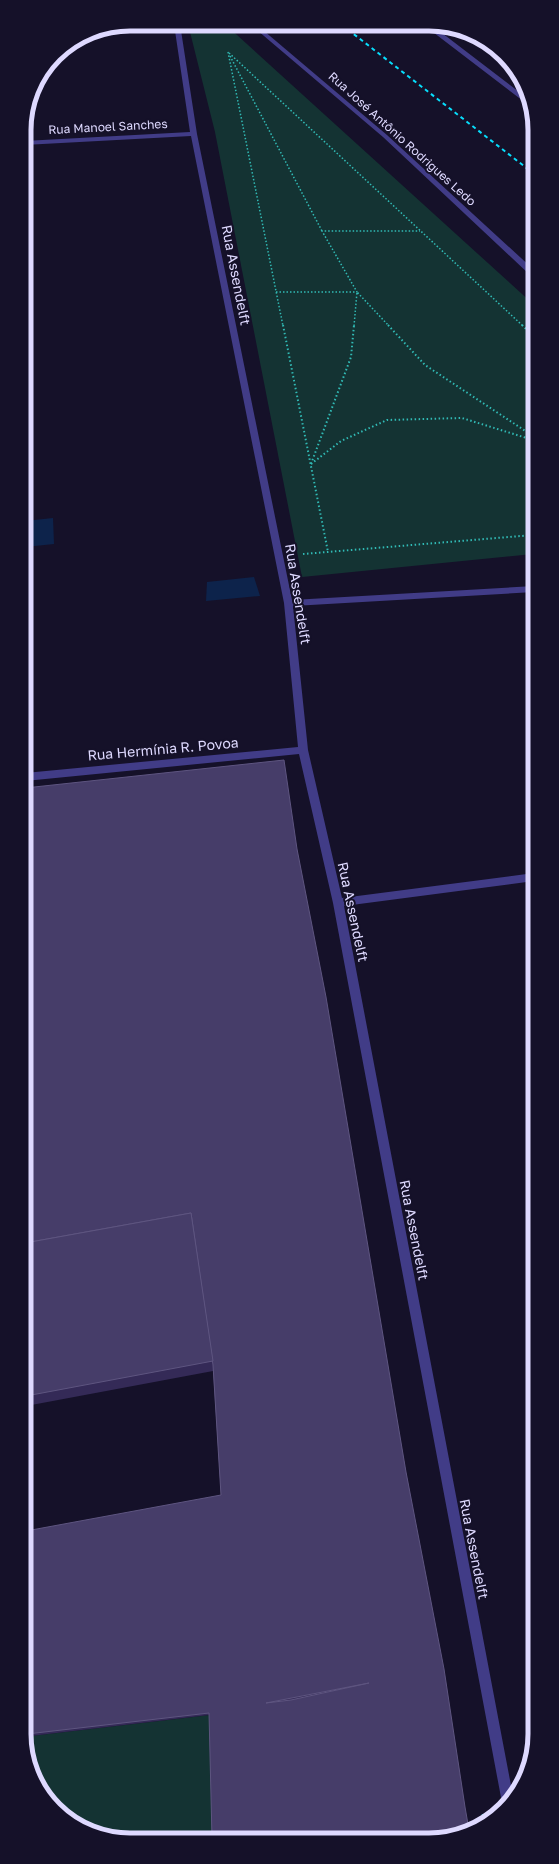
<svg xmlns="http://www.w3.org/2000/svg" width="559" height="1864" viewBox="0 0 559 1864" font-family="'Golos Text',sans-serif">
<rect width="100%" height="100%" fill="#151129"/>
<!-- green -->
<g fill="#143333">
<path d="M188 24 226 25 533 304V554L302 577 215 132Z"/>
<path d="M210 1715 214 1838H110L55 1809 31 1764V1736Z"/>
</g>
<!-- water -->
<g fill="#0d234b">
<path d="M53 518 54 544 25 547V521Z"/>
<path d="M254 577 260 596 206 601 207 582Z"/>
</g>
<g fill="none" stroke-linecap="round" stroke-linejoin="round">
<!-- path-far2 -->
<g stroke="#31bab5" stroke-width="1.5" stroke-dasharray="1.5 2" stroke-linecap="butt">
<path d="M228 52 283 326"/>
<path d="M229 53 523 326"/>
<path d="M230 56 322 231"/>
<path d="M276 292H357L322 231H420"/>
<path d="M354 326 357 292 389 326"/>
</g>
<!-- path-far1 -->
<g stroke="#31bab5" stroke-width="2" stroke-dasharray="1.5 2.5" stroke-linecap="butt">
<path d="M283 325 328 552"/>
<path d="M388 325 425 365 533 436"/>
<path d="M522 325 533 336"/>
<path d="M311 464 351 357 354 325"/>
<path d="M311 464 341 441 387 420 462 418 533 440"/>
<path d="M303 554 533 535"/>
</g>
<!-- path -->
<path stroke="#31bab5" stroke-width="3" stroke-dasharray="2.5 4" stroke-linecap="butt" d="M483 1814 485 1823"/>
<!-- street -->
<g fill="#413c87" fill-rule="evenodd">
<path d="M174 24H180L197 134 292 600 534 586V592L293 606 308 750 342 898 534 873V881L344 906 513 1796 508 1804 503 1808 333 903 299 754 25 781V773L298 747 284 603 191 136 24 145V141L190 132Z"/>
<path d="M251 25H257L387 135 533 269V275H530L383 137Z"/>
<path d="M425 26H432L438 31 451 27 455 29 442 33 527 98 530 105 527 104Z"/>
</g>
<!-- rail -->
<path stroke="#07defc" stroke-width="2" stroke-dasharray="4 3.5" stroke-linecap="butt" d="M342 25 533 173"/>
</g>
<!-- wall -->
<path fill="#342a57" d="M25 788 297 849 406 1472 465 1807 209 1715 31 1736 27 1734 221 1495 213 1371 26 1406Z"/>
<!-- building -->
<g fill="#463d69" stroke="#5e5580" fill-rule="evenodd">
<path d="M284 760 297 849 326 997 406 1472 444 1669 465 1807 469 1830 449 1838H212L209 1713 27 1734 26 1633V1531L221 1495 213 1365 191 1213 25 1243V788ZM369 1683 291 1700 266 1703Z"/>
<path d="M191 1213 213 1361 26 1396 25 1243Z"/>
</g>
<g text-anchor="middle" stroke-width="4" stroke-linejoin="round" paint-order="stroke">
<!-- far-street labels -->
<g font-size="12" fill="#ded9ff" stroke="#151129">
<text transform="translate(108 127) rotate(-3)" y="4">Rua Manoel Sanches</text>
<text transform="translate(402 139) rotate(42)" y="4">Rua José Antônio Rodrigues Ledo</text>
</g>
<!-- street labels -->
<g font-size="14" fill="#ded9ff" stroke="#151129">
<text transform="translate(236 275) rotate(79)" y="5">Rua Assendelft</text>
<text transform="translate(298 594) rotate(81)" y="5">Rua Assendelft</text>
<text transform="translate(163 749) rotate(-5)" y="5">Rua Hermínia R. Povoa</text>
<text transform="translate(353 912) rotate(78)" y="5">Rua Assendelft</text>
<text transform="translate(414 1230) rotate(79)" y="5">Rua Assendelft</text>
<text transform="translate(474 1549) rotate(79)" y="5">Rua Assendelft</text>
</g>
</g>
<!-- crop -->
<path d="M0 0H559V1864H0ZM130 31H429A99 99 0 0 1 528 130V1734A99 99 0 0 1 429 1833H130A99 99 0 0 1 31 1734V130A99 99 0 0 1 130 31Z" fill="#151129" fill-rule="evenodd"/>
<path fill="none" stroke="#ded9ff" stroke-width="5" d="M130 31H429A99 99 0 0 1 528 130V1734A99 99 0 0 1 429 1833H130A99 99 0 0 1 31 1734V130A99 99 0 0 1 130 31Z"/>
</svg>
